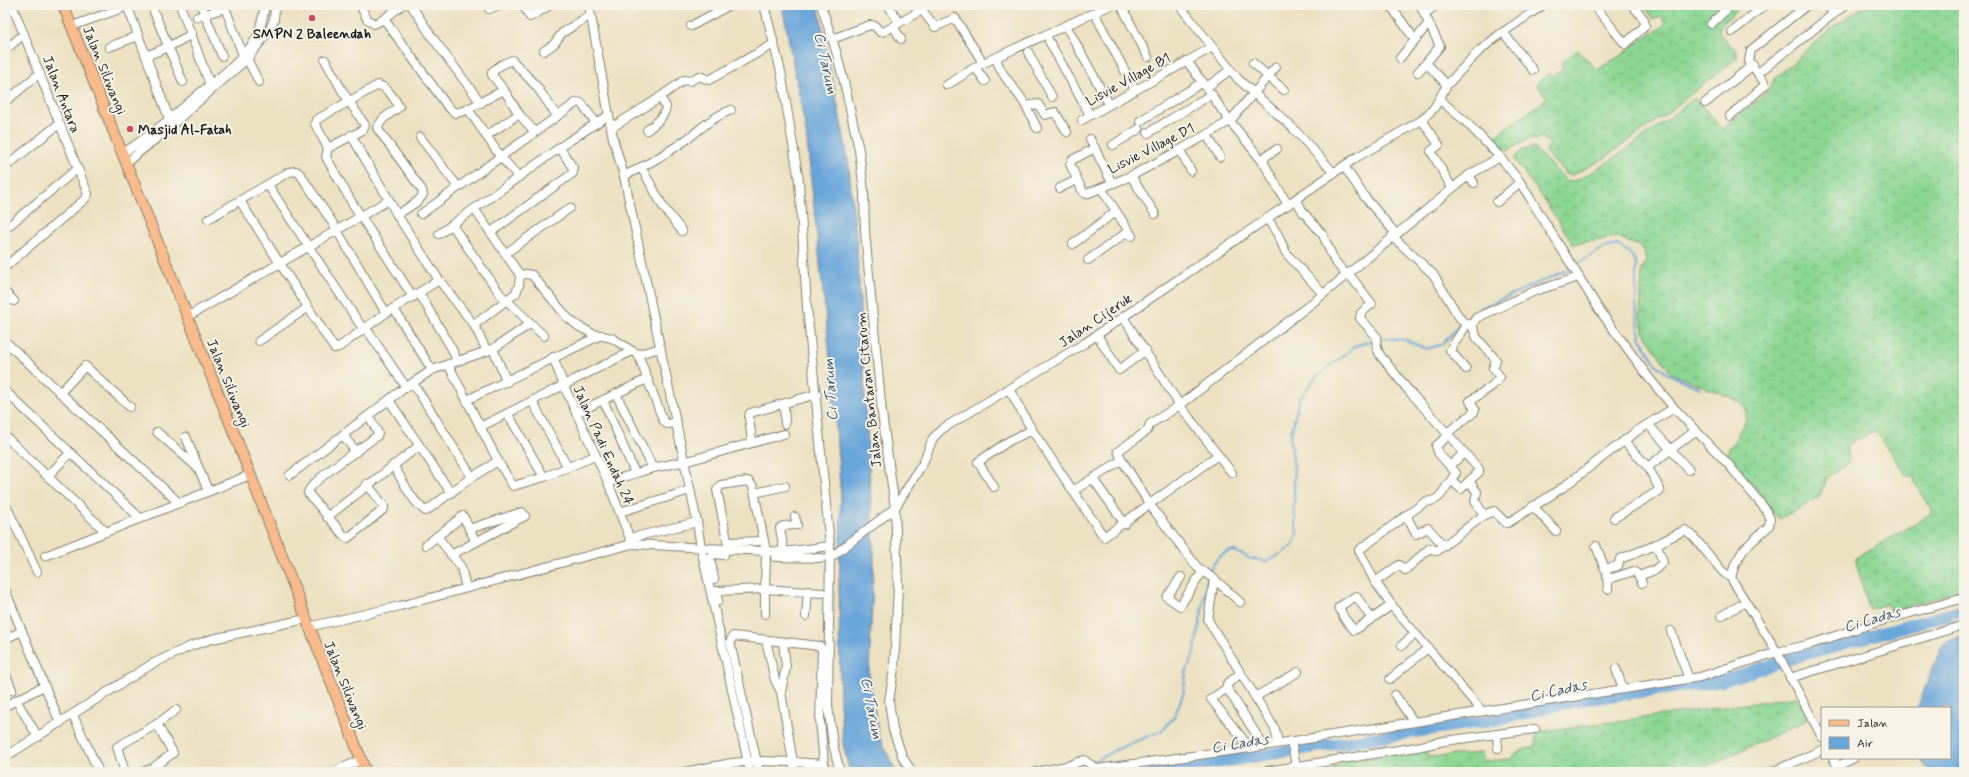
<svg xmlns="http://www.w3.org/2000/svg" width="1969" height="777" viewBox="0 0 1969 777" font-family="Mynerve,sans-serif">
<defs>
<pattern id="wetland-marsh" width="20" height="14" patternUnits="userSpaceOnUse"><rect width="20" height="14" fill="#8cd794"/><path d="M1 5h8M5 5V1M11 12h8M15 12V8" fill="none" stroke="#78b87f"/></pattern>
</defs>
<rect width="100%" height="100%" fill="#f7f3e8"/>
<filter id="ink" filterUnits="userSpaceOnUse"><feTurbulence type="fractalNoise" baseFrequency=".025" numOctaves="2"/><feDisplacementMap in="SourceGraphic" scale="8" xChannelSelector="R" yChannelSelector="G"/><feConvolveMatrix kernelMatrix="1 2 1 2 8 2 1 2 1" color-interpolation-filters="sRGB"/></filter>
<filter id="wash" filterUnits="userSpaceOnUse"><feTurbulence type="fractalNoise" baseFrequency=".012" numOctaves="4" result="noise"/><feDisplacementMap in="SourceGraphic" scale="16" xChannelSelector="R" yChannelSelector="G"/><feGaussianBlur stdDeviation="0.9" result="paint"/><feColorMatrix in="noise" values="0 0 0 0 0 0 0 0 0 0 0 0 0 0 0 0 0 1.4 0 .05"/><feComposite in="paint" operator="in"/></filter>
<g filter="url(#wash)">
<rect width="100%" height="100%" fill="#ece1c1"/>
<!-- wetland -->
<g fill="url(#wetland-marsh)" stroke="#547a58">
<path d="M1643 5H1741L1720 27 1719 31C1722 41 1739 47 1737 58L1667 113 1603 159 1572 175 1566 174 1545 152 1550 144 1541 137 1536 140 1530 138 1509 150H1506L1493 139C1509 123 1530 113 1547 98L1536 84 1549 73 1552 76 1564 68 1561 63 1578 50 1597 70 1623 54 1653 31 1655 33 1666 23 1661 16 1654 19Z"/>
<path d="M1866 5H1964V590L1911 605 1891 613 1887 604 1869 609 1855 558 1917 523 1931 513V508L1914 482 1915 478 1906 475 1879 436 1874 431 1849 444 1846 447 1849 461C1846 467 1837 469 1832 473 1825 479 1825 488 1819 495 1812 503 1790 513 1779 519L1728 454 1729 448 1736 442C1736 430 1751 421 1745 408L1739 401 1671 373 1645 334 1640 316 1642 268 1646 261 1643 248 1618 237 1573 244 1543 198 1514 159 1521 151 1533 147 1568 182C1592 180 1672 115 1695 98L1722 129 1770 89 1774 79 1836 25Z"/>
<path d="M1797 697 1809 718 1805 721 1695 772H1330L1334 767 1342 762 1425 748 1428 757 1482 753 1484 761 1511 759 1517 752 1536 746V732Z"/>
</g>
<!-- water -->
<g fill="#67a5d9" stroke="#42607a">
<path d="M782 5H818L848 158 857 248 874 556 869 673 878 734 896 772H850L843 745 840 704 839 590 841 499 832 376 806 132Z"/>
<path d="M1964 636V772H1929L1920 758H1950V708H1917L1941 648 1945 643Z"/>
</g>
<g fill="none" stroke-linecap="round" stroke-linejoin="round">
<!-- stream -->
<g stroke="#67a5d9" stroke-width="2">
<path d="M1575 265 1604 248 1617 245C1626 250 1634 254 1636 265V307L1640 337 1656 364 1666 373 1700 388"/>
<path d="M1464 320 1481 308 1572 268"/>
<path d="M1378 339 1387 338 1406 340 1426 349 1443 344 1461 322"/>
<path d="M1209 572C1213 563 1222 550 1234 551 1240 552 1246 558 1252 559 1257 560 1259 558 1264 562L1269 561 1293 546 1297 534 1294 509V468L1290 438 1299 399 1315 378 1355 346 1374 340"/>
<path d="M1092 763 1115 750 1161 731 1174 717 1183 695 1186 673 1195 650 1208 576"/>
<path d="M1082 772 1088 766"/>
</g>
<!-- river -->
<path stroke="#67a5d9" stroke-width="12" d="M1153 772 1499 719 1580 700 1723 681 1802 655 1964 610"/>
</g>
</g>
<g filter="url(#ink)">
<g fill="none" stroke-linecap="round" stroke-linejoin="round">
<defs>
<g id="minor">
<path d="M127 5 170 121"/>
<path d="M180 5 210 85"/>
<path d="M201 5 222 56"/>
<path d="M224 5 243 55"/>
<path d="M360 5 367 19 374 24 384 19 402 5"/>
<path d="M411 5 432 37 481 103"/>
<path d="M523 5 530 17 550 5"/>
<path d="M589 5 613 138 624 176 697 522 701 548 750 772"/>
<path d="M764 5 781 72 799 181 807 307 830 546 828 706 833 744 840 772"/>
<path d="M821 5 836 51 845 86 859 150 864 192 865 232 882 413 895 508 898 586 894 669 889 701 893 730 903 758 912 772"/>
<path d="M888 5 899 22"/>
<path d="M1179 5 1238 79 1292 127 1334 173"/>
<path d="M1390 5 1415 40"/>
<path d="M1420 5 1440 46 1426 63 1447 85"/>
<path d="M1594 5 1625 44 1645 26 1644 19 1632 5"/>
<path d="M1827 5 1834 14"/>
<path d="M1122 7 1148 57"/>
<path d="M489 9 498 5"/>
<path d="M154 12 183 82"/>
<path d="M1424 14 1437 5"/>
<path d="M197 17 225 8"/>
<path d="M1097 18 1135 90"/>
<path d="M384 19 448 107 455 113 464 111 504 90 492 75V72L501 65 512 60 537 87 557 116"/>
<path d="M1711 24 1731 5"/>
<path d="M72 26 131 5"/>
<path d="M691 26 730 5"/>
<path d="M893 26 901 39"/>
<path d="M1069 31 1109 104"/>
<path d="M1503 32 1533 70"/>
<path d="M1732 32 1765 5"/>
<path d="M832 39 870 25 875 26 880 32 885 31 922 10 935 27 955 18 983 63"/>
<path d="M1049 41 1090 115"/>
<path d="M109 47 138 36"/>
<path d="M5 50 24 34"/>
<path d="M544 51 554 44 562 33 590 15"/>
<path d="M1028 52 1052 97"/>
<path d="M146 56 168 47 192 34"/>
<path d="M996 58C1001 77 1017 89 1026 106L1038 104 1045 115 1055 112 1067 132"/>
<path d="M1400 58 1429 23"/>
<path d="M247 59 259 82"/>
<path d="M325 60 343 92 365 125 363 130 328 148 326 157 351 201 413 297"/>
<path d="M1187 61 1230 121 1263 162 1288 205"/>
<path d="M1253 63 1284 90"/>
<path d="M975 67 985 81"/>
<path d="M1418 72 1426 63"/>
<path d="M1758 73 1845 5"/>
<path d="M947 85 979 65 1111 5"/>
<path d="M1207 87 1226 73"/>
<path d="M504 90 519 114 534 131"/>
<path d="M1440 100 1465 121 1500 157 1520 182 1600 311 1649 378 1674 408 1728 464 1766 510 1770 519 1769 526 1744 549 1735 564 1731 578 1777 652 1822 737"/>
<path d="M5 102 40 73"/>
<path d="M1705 103 1753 65"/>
<path d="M1026 106 1037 128"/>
<path d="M468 109 500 156 519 177"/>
<path d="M1730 116 1765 85 1764 82 1749 61 1751 50 1807 5"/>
<path d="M1082 120 1209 49"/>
<path d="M1422 120 1439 145 1431 151 1452 188"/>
<path d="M1140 121 1203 82"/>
<path d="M611 128 653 102 684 80 690 81 699 76 709 80 774 44"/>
<path d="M647 130C655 124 664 118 666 107L660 97"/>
<path d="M1148 133 1212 94"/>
<path d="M351 135 389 200"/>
<path d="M1207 135 1220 157"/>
<path d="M486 136 519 114"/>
<path d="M420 137 458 187"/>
<path d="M1090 139 1112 183"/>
<path d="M1113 145 1139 129"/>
<path d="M328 148 315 124 316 120 378 85C386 86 396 100 399 107L383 119 377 128 422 190 423 195 418 201 397 215"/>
<path d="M1180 150 1191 171"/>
<path d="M123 153C149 137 170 119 193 99 213 81 241 64 255 40 261 29 263 17 265 5"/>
<path d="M1072 160 1095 148"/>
<path d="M127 162 158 137 247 59 269 31 274 20 275 5"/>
<path d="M1263 162 1266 156 1277 149"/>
<path d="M1070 164 1083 192 1086 194 1131 176 1180 150 1230 121 1276 67"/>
<path d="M1344 166 1364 196 1396 234"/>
<path d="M5 167 59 124"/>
<path d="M641 167 664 208 682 231"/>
<path d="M1469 175 1474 183"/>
<path d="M624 176C645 166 664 155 683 142 702 129 708 119 731 110"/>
<path d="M1131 176 1155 214"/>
<path d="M268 185 363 329"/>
<path d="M1060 188 1077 180"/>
<path d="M1101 188 1132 236"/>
<path d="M1296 199 1303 212 1323 235 1334 260 1346 275"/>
<path d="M240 201 334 348 339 347 386 313 439 280 474 325 516 293 519 285 520 275"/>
<path d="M1497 202 1520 182"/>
<path d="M475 210 520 275 526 274 532 275 567 317 578 326 593 334 612 338 632 351"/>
<path d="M421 214 577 102 581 103 596 123"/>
<path d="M1267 218 1278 235 1286 253 1323 294"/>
<path d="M208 219 289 172 296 171 300 174 332 222 386 313"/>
<path d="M452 225 500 294 544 336"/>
<path d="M5 229 77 169"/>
<path d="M491 232 573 173V168L560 148"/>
<path d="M439 234 566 143 609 115"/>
<path d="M1392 236 1433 274 1459 317 1464 323 1472 325"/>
<path d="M1073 244 1115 212"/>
<path d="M506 253 570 208"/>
<path d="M1088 260 1129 231"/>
<path d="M5 267 85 199 88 194 12 5"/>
<path d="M1348 273 1372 304 1361 313 1360 318 1376 336 1377 348 1380 355 1409 391 1479 469V472L1469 481 1477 492 1475 501 1484 515 1494 511 1506 523H1508L1562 488 1637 431 1674 408"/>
<path d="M5 292 14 301"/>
<path d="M419 293 452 349 457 361"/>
<path d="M394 309 432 370"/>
<path d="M187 317 389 200 397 215 439 280"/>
<path d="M1123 317 1181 407 1232 473"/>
<path d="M474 325 487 351 493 349 530 324"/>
<path d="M365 327 406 387"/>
<path d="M1097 335 1119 370 1146 350"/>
<path d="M259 341 307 308"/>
<path d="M8 344 179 503"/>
<path d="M493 349 507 382"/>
<path d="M638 354 663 420 667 424 677 423"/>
<path d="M553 357 564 386 608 482 632 544"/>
<path d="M448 364 498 461 513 486 544 477 595 456"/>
<path d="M1466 369 1450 350 1467 324"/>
<path d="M413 383 472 477"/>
<path d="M1009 389 1032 430 1104 537 1218 455"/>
<path d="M5 391 140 518"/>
<path d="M60 393 85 366 130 407"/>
<path d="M616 394 653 468"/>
<path d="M389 400 451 493"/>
<path d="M467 400 601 335"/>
<path d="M603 400 635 473"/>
<path d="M532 401 567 466"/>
<path d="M784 404 785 424"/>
<path d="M576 413 647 379"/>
<path d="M508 414 544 477"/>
<path d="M1648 424 1689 470"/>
<path d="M480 427 632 351 638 354 661 348"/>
<path d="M157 432 198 468"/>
<path d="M1447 433 1474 412 1475 410 1470 401 1492 386 1500 377 1493 368 1496 360 1477 338 1472 325 1476 318 1535 291 1579 277"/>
<path d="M343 435 356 452"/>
<path d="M1449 435 1436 446 1439 454 1456 473 1451 480 1461 489 1469 481"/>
<path d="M5 436 106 532"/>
<path d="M186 437 208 491"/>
<path d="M1624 441 1648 467 1695 431"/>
<path d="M752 442 749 417 750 413 817 394"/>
<path d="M1122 460 1118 451 1147 431 1150 424 1180 405 1316 300 1469 175 1500 157"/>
<path d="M393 465C401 477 413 504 426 511L472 477 498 461"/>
<path d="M1450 466 1464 453"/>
<path d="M290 475 402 390 432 370 487 351"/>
<path d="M48 476 70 453"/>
<path d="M1093 479 1125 524"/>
<path d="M1451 480C1442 491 1442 501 1425 502L1359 550 1374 580 1396 611 1482 711"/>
<path d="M608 482 653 468 691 460 784 434"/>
<path d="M367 484 384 506V509L348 538 345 537 308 493C308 482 366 445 377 436L378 433 369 416"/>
<path d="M994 487 978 462 1009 441 1032 430"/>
<path d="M1073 491 1122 460 1150 505 1197 567 1214 579 1240 602"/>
<path d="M755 493 785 486"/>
<path d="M5 503 37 572"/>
<path d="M1533 506 1556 531"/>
<path d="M620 512 690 490"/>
<path d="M1406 515 1416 534 1428 528 1444 546"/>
<path d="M327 517 419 446"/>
<path d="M1614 518 1660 490 1648 467"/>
<path d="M437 536 461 567 466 588"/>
<path d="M630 538 697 522"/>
<path d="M728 542 764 541"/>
<path d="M426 545 463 516 476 542"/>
<path d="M1596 546 1605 569 1618 566 1620 559 1651 547 1685 530 1692 535 1723 572 1731 578"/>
<path d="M729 550 717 490 721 485 748 481 753 486 766 551 765 589 822 593"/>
<path d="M784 552 780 528 783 526 797 525 795 517"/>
<path d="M451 555 525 516 522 512 469 529"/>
<path d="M45 556 250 475"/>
<path d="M775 557 822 558"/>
<path d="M830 558 895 508 923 463 933 438 942 429 1085 343 1357 157 1422 120 1434 108 1447 85 1479 51 1499 35 1543 5"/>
<path d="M1607 575 1608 589"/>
<path d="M1639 576 1655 570 1663 562 1656 544"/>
<path d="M1181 577 1167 597 1180 606 1202 572"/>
<path d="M714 579 710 557 713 554 724 555"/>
<path d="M1214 579 1208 620 1275 729 1278 743"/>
<path d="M1609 579 1634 571 1639 576 1642 583"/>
<path d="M1375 582 1399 565 1405 570 1430 548 1437 551 1484 515"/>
<path d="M5 590 60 723"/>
<path d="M718 601 716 591 765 589V614"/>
<path d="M806 616 808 591"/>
<path d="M1721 616 1746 602"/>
<path d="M1372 619 1356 596 1339 607 1344 618 1354 630 1358 628 1392 605"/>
<path d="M308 627 400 606 632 544 784 552 830 546"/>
<path d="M1671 631 1689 679"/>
<path d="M5 639 22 631"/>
<path d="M766 640 775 680 781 692 793 762 824 764 826 772"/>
<path d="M1402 645 1415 634"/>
<path d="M1616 669 1623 689"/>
<path d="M5 673 12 690"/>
<path d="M1241 673 1227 684V688L1211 699 1250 748"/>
<path d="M1790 678 1964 625"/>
<path d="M1390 679 1428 648"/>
<path d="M1227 688 1263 745"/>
<path d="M781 692 786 667 783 642"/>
<path d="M1395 695 1414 722"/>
<path d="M1255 697 1298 672"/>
<path d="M16 700 38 737"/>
<path d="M5 706 44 686"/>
<path d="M73 715 99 772"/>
<path d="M1497 734 1498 748"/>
<path d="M1291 741 1296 765"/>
<path d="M5 757 152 664 191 646 212 639 306 619"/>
<path d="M1833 758 1841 772"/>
<path d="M1838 766 1854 758"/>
<path d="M125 772 117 747 157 724 176 710"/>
<path d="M143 772 153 768 173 753 157 724"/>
<path d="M333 772 361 760"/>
<path d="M684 772 732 763 756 761 793 762 795 772"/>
<path d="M759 772 730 642 733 636 820 646 822 650 820 720 824 764"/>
<path d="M1036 772 1067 766 1084 760 1097 769 1250 748 1700 677 1777 652 1811 644 1871 624 1964 598"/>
<path d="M1261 772 1417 747 1444 741 1535 729"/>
<path d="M1772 772 1822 750"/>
</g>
<path id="major" d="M63 5 238 443 366 772"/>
</defs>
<!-- minor casing -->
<use href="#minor" stroke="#847e6e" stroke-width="10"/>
<!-- major casing -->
<use href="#major" stroke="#847e6e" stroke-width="12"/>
<!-- minor -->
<use href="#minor" stroke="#fff" stroke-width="8"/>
<!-- major -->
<use href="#major" stroke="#fabb8c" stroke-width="10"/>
</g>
</g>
<!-- markers -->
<g fill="#d1495b" stroke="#f7f3e8" stroke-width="1.5">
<circle cx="312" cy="18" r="4"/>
<circle cx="130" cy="129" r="4"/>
</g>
<g text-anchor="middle" stroke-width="4" stroke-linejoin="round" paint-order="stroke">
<!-- poi labels -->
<g font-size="14" font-weight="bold" fill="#1c1c1c" stroke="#f7f3e8">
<text x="312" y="38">SMPN 2 Baleendah</text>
<text x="138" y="134" text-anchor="start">Masjid Al-Fatah</text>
</g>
<!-- street labels -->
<g font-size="14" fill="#1c1c1c" stroke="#f7f3e8">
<text transform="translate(105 70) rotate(68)" y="5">Jalan Siliwangi</text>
<text transform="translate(1128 79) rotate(-29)" y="5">Lisvie Village B1</text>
<text transform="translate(62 94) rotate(69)" y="5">Jalan Antara</text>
<text transform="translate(1151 148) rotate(-27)" y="5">Lisvie Village D1</text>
<text transform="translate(1095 320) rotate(-34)" y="5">Jalan Cijeruk</text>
<text transform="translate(229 383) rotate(68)" y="5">Jalan Siliwangi</text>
<text transform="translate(868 390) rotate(-96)" y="5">Jalan Bantaran Citarum</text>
<text transform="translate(604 445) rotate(66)" y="5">Jalan Padi Endah 24</text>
<text transform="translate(346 685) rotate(68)" y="5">Jalan Siliwangi</text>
</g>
<!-- water labels -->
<g font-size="15" font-style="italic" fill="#3e5a71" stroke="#f7f3e8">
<text transform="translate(826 63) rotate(78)" y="5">Ci Tarum</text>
<text transform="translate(830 390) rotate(-94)" y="5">Ci Tarum</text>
<text transform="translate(1872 619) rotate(-16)" y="5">Ci Cadas</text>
<text transform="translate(1558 690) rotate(-12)" y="5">Ci Cadas</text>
<text transform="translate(872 708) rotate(79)" y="5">Ci Tarum</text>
<text transform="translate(1240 743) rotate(-9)" y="5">Ci Cadas</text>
</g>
</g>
<!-- margin -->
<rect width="1969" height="777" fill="none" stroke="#f7f3e8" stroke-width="20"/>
<!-- legend -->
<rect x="1821" y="707" width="130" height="52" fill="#f7f3e8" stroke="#9f9d96"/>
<rect x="1829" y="720" width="20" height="6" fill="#fabb8c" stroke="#9f9d96"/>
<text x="1857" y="727" font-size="12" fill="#1c1c1c">Jalan</text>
<rect x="1829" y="737" width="20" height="12" fill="#67a5d9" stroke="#9f9d96"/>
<text x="1857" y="747" font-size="12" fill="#1c1c1c">Air</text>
</svg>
